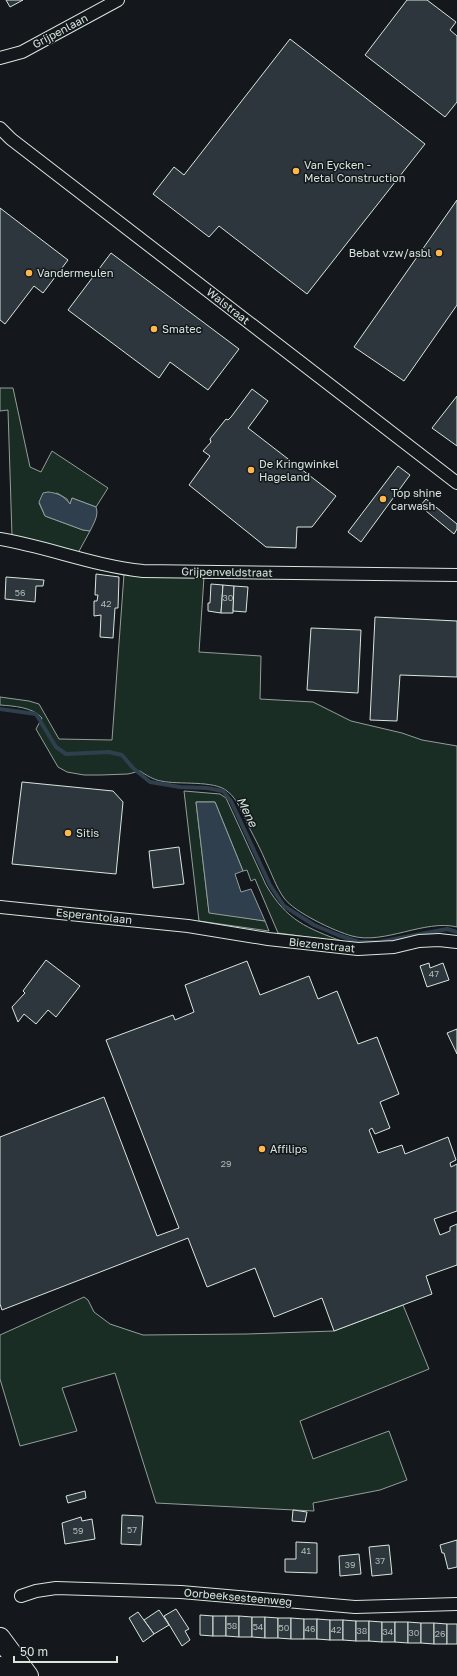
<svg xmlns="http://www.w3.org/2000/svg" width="457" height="1676" viewBox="0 0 457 1676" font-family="'Golos Text',sans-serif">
<rect width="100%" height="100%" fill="#14181c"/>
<!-- green -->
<g fill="#1a2d24" stroke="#939e99">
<path d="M0 388H13L30 467 41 472 52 451 108 488 96 507 72 498 70 505 67 499 57 493 39 503 45 516 83 530 90 531 78 553 12 536 8 410 0 411Z"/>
<path d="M124 574 204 577 199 652 261 656 260 699 313 702 351 721 402 733 422 740 457 746V927C425 919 384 945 352 936 334 931 294 912 284 898 276 887 272 874 266 862 261 850 255 839 249 827 243 815 238 799 227 791 214 780 179 785 161 781 154 780 146 775 140 771L128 774 101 775H84L67 772 58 767 36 729 42 718C33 707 13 706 0 705V697L29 701 39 704 59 739 112 740Z"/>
<path d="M184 791 220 794 226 798 266 885C287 921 307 928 344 942L278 933 255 879 251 881 247 870 243 871 215 802H196L209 912 265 921 269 931 199 921Z"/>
<path d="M84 1297 88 1300 94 1312 110 1324 143 1335 247 1334 334 1331 403 1305 429 1369 300 1421 313 1459 389 1431 407 1480 380 1490 313 1503 314 1511 156 1503 115 1373 62 1388 77 1431 20 1446 0 1379V1335Z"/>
</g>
<!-- water -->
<g fill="#2f3f4d" stroke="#939e99">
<path d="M48 492C58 493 64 496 70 504L72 498 96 507C99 515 94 523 90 531L83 530 45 516 39 502 43 493Z"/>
<path d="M196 802H215L243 871 235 874 241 892 251 889 265 921 209 913Z"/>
</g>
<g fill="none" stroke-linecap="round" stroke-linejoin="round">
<!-- stream -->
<path stroke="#2f3f4d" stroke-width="4" d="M0 709 36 714 56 747 66 754 109 752 122 755 133 768 150 782 180 787 207 788 223 791 231 801 270 885 284 906 314 925 338 935 359 942H379L447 929 457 932"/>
</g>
<!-- building -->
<g fill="#2c363c" stroke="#d8e6dc">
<path d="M6 0H23L10 7Z"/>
<path d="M407 0H427L456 22 450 30 457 36V102L445 117 365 55Z"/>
<path d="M290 39 425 144 307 294 219 226 209 237 153 194 174 167 184 175Z"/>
<path d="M457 200V305L404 381 354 347Z"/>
<path d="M0 208 68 260 43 293 34 286 5 324 0 320Z"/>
<path d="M111 253 239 349 208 390 170 362 159 378 68 310Z"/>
<path d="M252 389 268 401 248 428 336 496 312 527H297L296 548 266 547 189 485 210 456 203 451 211 442 210 439 226 419 228 420 231 417Z"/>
<path d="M457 396V446L432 428Z"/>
<path d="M398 466 410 475 361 542 348 532Z"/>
<path d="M426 499 457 524V529L454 534 420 506Z"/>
<path d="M96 574 119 577 118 608H115L113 638 100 637 101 615 94 616V601H97L98 595H95Z"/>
<path d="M6 577 44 580 43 586H36L35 602 5 599Z"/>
<path d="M211 584 223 585 221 613 208 611V603H210Z"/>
<path d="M223 585 234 586 233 613H221Z"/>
<path d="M234 586 248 587 246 612 233 611Z"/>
<path d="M375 617 457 621V677L400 675 397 721 370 720Z"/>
<path d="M311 628 361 630 358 693 307 690Z"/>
<path d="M22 782 113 791 123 802 116 874 12 864Z"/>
<path d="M179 847 184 884 153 888 149 851Z"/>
<path d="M46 960 80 986 56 1017 48 1010 36 1024 24 1014 18 1022 12 1007 25 993 23 991Z"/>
<path d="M247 961 260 995 309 976 318 999 337 991 358 1044 377 1037 399 1094 380 1102 390 1128 375 1134 372 1128 369 1130 378 1153 402 1145 405 1154 448 1137 456 1160 450 1163 451 1167 457 1164V1211L434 1219 440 1235 450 1231V1227L457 1224V1265L426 1276 432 1294 334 1331 322 1298 274 1317 255 1268 207 1287 188 1238 2 1310 0 1304V1137L104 1097 157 1236 179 1228 106 1040 173 1015 175 1020 194 1012 185 985Z"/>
<path d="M429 963 430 968 443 963 449 980 427 987 420 966Z"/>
<path d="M457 1029V1054L447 1033Z"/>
<path d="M85 1491 86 1498 68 1503 66 1496Z"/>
<path d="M293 1510 307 1512 305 1522 292 1521Z"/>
<path d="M122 1515 143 1516 141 1545 121 1544Z"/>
<path d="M81 1517 82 1521 92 1519 95 1539 65 1544 62 1523Z"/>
<path d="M457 1540V1567L448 1569 444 1553H442L440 1545Z"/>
<path d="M296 1542 317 1543V1573L285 1572V1559H296Z"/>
<path d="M389 1545 392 1574 372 1576 369 1547Z"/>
<path d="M359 1554 361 1574 340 1576 339 1556Z"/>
<path d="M176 1609 189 1629 185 1631 190 1640 182 1646 164 1616Z"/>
<path d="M159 1610 169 1625 154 1634 144 1620Z"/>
<path d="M138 1612 154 1634 143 1642 129 1618Z"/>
<path d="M200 1615 213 1616V1636L200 1635Z"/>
<rect x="213" y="1616" width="13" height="20"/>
<path d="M226 1616H239V1637L226 1636Z"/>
<path d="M239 1616 252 1617V1637H239Z"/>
<path d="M252 1617H265V1638L252 1637Z"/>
<path d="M265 1617 278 1618V1638H265Z"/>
<path d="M278 1618H291V1639L278 1638Z"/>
<path d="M291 1618 304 1619V1639H291Z"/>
<rect x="304" y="1619" width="13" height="20"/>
<path d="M317 1619 330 1620V1640L317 1639Z"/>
<rect x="330" y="1620" width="13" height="20"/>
<path d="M343 1620 356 1621V1641L343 1640Z"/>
<rect x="356" y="1621" width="13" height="20"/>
<path d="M369 1621 382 1622V1642L369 1641Z"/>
<rect x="382" y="1622" width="13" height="20"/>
<path d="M395 1622H408V1643L395 1642Z"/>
<path d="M408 1622 421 1623V1643H408Z"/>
<path d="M421 1623H434V1644L421 1643Z"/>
<path d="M434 1623 447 1624V1644H434Z"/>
<rect x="447" y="1624" width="10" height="20"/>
</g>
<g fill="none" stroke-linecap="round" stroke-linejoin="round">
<defs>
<g id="minor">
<path d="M0 58 22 52 118 0"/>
<path d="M0 128 11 139 457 483"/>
<path d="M0 539C48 547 94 566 143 571L457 575"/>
<path d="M0 907 188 926 268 939 358 949 394 947 419 941 439 940 457 942"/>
<path d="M21 1596 36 1591 56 1588 181 1592 355 1607 457 1604"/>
</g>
<g id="primary">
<path d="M0 1638 28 1676"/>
<path d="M0 1667 7 1676"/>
</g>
</defs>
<!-- minor casing -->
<use href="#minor" stroke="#d8e6dc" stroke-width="14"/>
<!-- primary casing -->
<use href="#primary" stroke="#d8e6dc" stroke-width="22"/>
<!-- minor -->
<use href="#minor" stroke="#14181c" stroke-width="12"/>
<!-- primary -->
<use href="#primary" stroke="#14181c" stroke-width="20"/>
</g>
<!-- markers -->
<g fill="#ffb74d" stroke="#14181c" stroke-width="1.5">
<circle cx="296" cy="171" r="4"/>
<circle cx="439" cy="253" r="4"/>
<circle cx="29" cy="273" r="4"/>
<circle cx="154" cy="329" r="4"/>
<circle cx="251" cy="470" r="4"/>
<circle cx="383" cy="499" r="4"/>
<circle cx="68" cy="833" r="4"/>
<circle cx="262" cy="1149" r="4"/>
</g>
<g text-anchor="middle" stroke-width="3" stroke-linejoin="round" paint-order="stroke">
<!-- number labels -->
<g font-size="9" fill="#adbab4">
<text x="20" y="596">56</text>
<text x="228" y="601">30</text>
<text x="106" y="607">42</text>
<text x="434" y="977">47</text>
<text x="226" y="1167">29</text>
<text x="132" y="1533">57</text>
<text x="78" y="1534">59</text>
<text x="306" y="1554">41</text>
<text x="380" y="1564">37</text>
<text x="350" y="1568">39</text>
<text x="232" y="1629">58</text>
<text x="258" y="1630">54</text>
<text x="284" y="1631">50</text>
<text x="310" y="1632">46</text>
<text x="336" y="1633">42</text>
<text x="362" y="1634">38</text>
<text x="388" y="1635">34</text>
<text x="414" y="1636">30</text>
<text x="440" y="1637">26</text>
</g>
<!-- street labels -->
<g font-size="11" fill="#d8e6dc" stroke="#14181c">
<text transform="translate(60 31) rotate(-28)" y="4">Grijpenlaan</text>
<text transform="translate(228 306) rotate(38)" y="4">Walstraat</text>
<text transform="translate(227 572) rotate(1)" y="4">Grijpenveldstraat</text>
<text transform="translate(94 916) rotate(6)" y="4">Esperantolaan</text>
<text transform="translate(322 945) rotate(6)" y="4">Biezenstraat</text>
<text transform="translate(238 1597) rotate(5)" y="4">Oorbeeksesteenweg</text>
</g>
<!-- poi labels -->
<g font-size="11" fill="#d8e6dc" stroke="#14181c" text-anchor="start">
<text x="304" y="169">Van Eycken -<tspan x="304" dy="13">Metal Construction</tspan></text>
<text x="431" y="257" text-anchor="end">Bebat vzw/asbl</text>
<text x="37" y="277">Vandermeulen</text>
<text x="162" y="333">Smatec</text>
<text x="259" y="468">De Kringwinkel<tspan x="259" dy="13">Hageland</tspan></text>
<text x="391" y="497">Top shine<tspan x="391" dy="13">carwash</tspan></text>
<text x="76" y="837">Sitis</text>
<text x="270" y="1153">Affilips</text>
</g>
<!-- water labels -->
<g font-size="12" font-style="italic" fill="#d8e6dc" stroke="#14181c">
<text transform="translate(247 812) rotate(64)" y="4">Mene</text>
</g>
</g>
<!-- scale -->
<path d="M14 1656v6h103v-6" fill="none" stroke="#d8e6dc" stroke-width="2"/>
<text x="20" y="1656" font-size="12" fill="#d8e6dc" stroke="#14181c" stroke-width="3" paint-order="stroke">50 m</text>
</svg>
